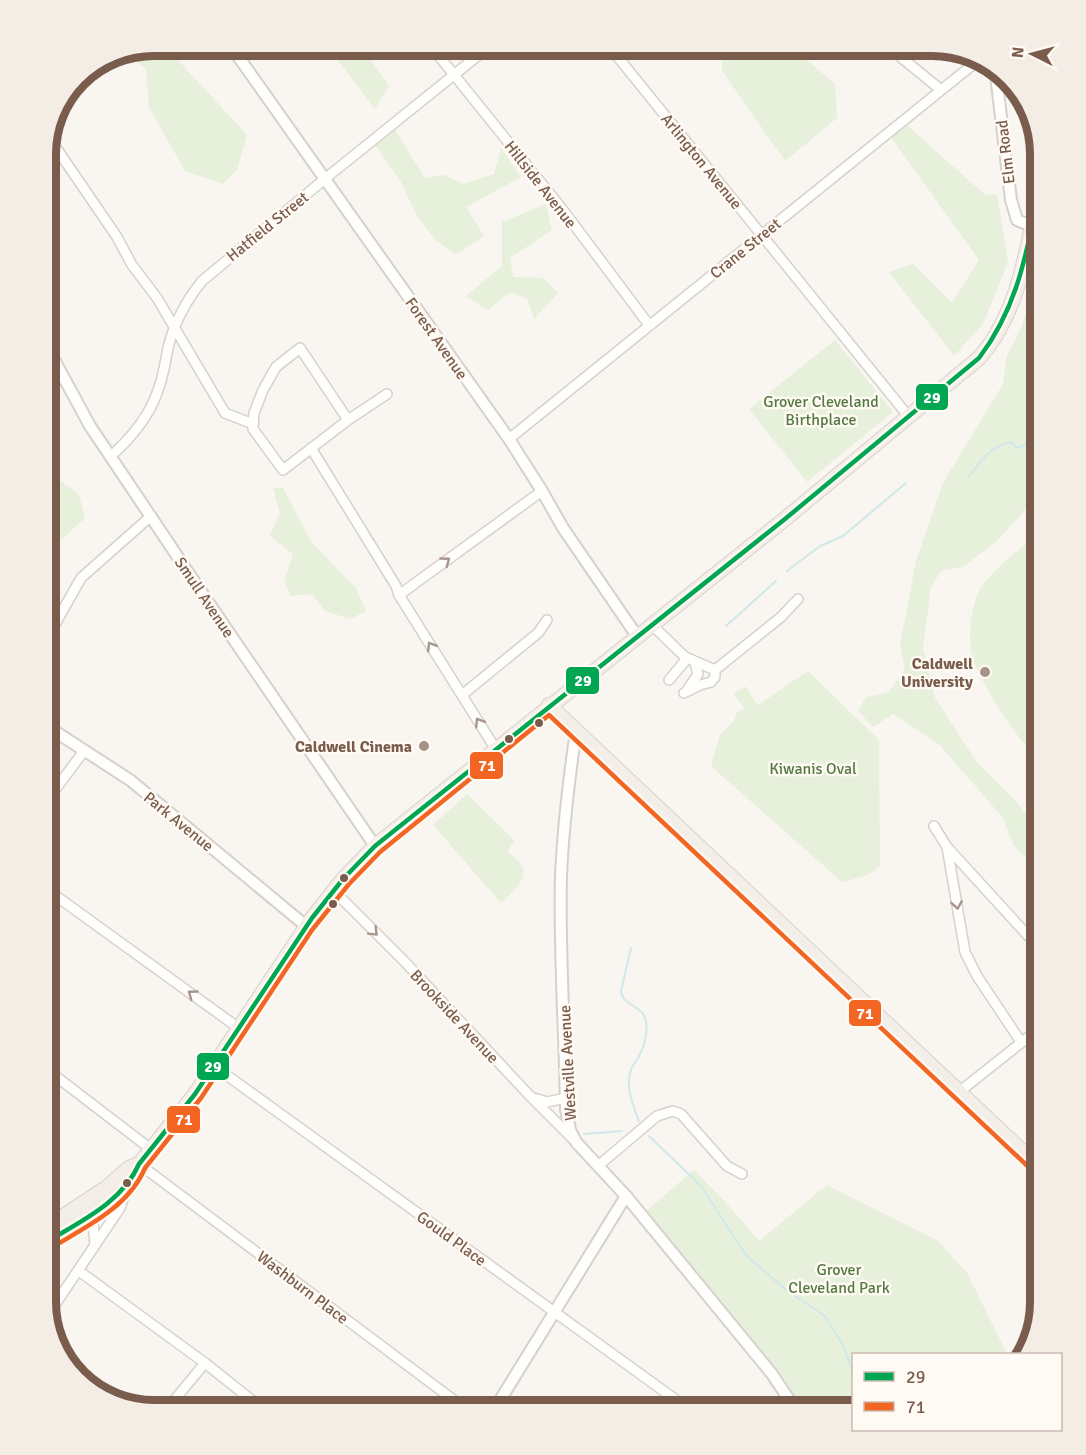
<svg xmlns="http://www.w3.org/2000/svg" width="1086" height="1455" viewBox="0 0 1086 1455" font-family="Signika,sans-serif">
<rect width="100%" height="100%" fill="#f9f5f0"/>
<!-- green -->
<g fill="#e7f0db">
<path d="M153 45H164L247 135 237 170 223 184 185 171 149 107 146 69 128 54Z"/>
<path d="M324 45H363L370 59 389 86 375 109 330 50Z"/>
<path d="M722 45H789L835 84 837 118 785 161 722 71Z"/>
<path d="M902 121 984 194 997 195 1008 262 983 324 954 356 889 272 913 264 952 303 979 260 888 133Z"/>
<path d="M393 127 425 178 444 175 463 184 494 174 501 148 521 177 466 207 484 236 455 255 435 239 418 218 401 182 374 143Z"/>
<path d="M546 204 552 230 510 258 513 277 543 278 558 293 534 319 527 299 511 292 488 310 466 296 502 266V222Z"/>
<path d="M1041 259V518L1032 502 999 539 963 567 941 571 931 587 923 647 935 698 976 761 1013 798 1041 833V875L1013 844 1003 818 940 745 893 714 873 727 858 711 866 697 889 692 905 669 900 646 916 561 943 483 1003 384 1007 356 1022 326Z"/>
<path d="M835 340 893 412 807 482 749 409Z"/>
<path d="M49 472 79 495 85 518 61 540 51 518 45 511V473Z"/>
<path d="M273 488H283L312 543 356 588 366 611 350 619 325 611 312 594 291 596 284 582 293 554 270 536 280 513Z"/>
<path d="M1041 533V764C1020 741 977 682 971 651 968 636 972 602 980 589 995 566 1020 549 1041 533Z"/>
<path d="M808 671 879 740 880 866 866 876 842 882 711 766 720 735 734 721 737 712 745 709 734 694 745 686 758 705Z"/>
<path d="M467 794 515 841 507 851C511 855 519 861 522 866 529 880 510 895 501 903L433 825Z"/>
<path d="M694 1170 728 1205 759 1241 827 1185 937 1240 967 1273 1007 1354H854L853 1410H803L784 1378 646 1211Z"/>
</g>
<g fill="none" stroke-linecap="round" stroke-linejoin="round">
<!-- stream -->
<g stroke="#d0e8ea" stroke-width="2">
<path d="M968 478C980 462 990 446 1011 442L1017 448C1029 445 1035 437 1041 426"/>
<path d="M787 571 820 546 843 536 906 483"/>
<path d="M726 626 776 581"/>
<path d="M631 948 621 991C622 1006 644 1005 646 1022 648 1033 644 1048 638 1058 636 1062 632 1066 631 1070 625 1086 633 1106 639 1121"/>
<path d="M584 1134 622 1131"/>
<path d="M649 1136 701 1186 746 1255 786 1290 825 1316 843 1346 854 1373"/>
</g>
<defs>
<g id="minor">
<path d="M430 45 563 210 649 325"/>
<path d="M608 45 909 417"/>
<path d="M886 45 941 90"/>
<path d="M48 136 117 237 132 265 157 298 225 413 253 424"/>
<path d="M348 420 300 348 276 367 263 390 254 413 253 429 283 470 348 420 387 394"/>
<path d="M509 439 981 58"/>
<path d="M311 448 396 586 399 595 495 748"/>
<path d="M110 457C130 439 148 419 157 393 163 379 165 363 168 348 174 323 186 301 202 281L326 178 491 45"/>
<path d="M399 595 542 491"/>
<path d="M651 624 685 657 715 670"/>
<path d="M45 642 81 578 151 516"/>
<path d="M715 670 781 617 798 599"/>
<path d="M669 680 685 661V657"/>
<path d="M688 689 698 674 695 663"/>
<path d="M684 693 700 685 711 682 715 677V670"/>
<path d="M462 695 538 633 547 620"/>
<path d="M45 803 84 751"/>
<path d="M934 826 947 847 1041 950"/>
<path d="M947 847 965 952 977 976 1021 1042"/>
<path d="M45 888 240 1029"/>
<path d="M333 890 404 961 529 1095 573 1139"/>
<path d="M214 1066 690 1410"/>
<path d="M45 1068 152 1150"/>
<path d="M959 1092 1041 1027"/>
<path d="M534 1098 547 1102 566 1098"/>
<path d="M139 1164 467 1410"/>
<path d="M598 1166 657 1116 673 1111 681 1114 727 1166 742 1174"/>
<path d="M87 1211 93 1224 95 1245"/>
<path d="M79 1271 205 1363 264 1410"/>
<path d="M48 1315 120 1208 127 1187"/>
<path d="M166 1410 205 1363"/>
</g>
<g id="tertiary">
<path d="M230 45 509 439 542 491 563 528 637 636"/>
<path d="M995 67 1011 200 1017 220 1031 226"/>
<path d="M45 343 90 426 206 599 375 846"/>
<path d="M45 725 130 780 306 926"/>
<path d="M576 731C569 779 563 828 561 876 559 954 565 1031 566 1109L570 1130 576 1142 626 1196 772 1374 796 1410"/>
<path d="M494 1410 626 1196"/>
</g>
<g id="primary">
<path d="M549 705 1041 1169"/>
<path d="M45 1228 106 1188 129 1168 139 1164"/>
<path d="M45 1243C73 1225 130 1197 139 1164L195 1094 312 918 343 879 375 846 785 519 979 358C1021 311 1027 244 1041 184"/>
</g>
</defs>
<!-- minor casing -->
<use href="#minor" stroke="#d7d1cb" stroke-width="12"/>
<!-- tertiary casing -->
<use href="#tertiary" stroke="#d7d1cb" stroke-width="14"/>
<!-- primary casing -->
<use href="#primary" stroke="#dad1cc" stroke-width="16"/>
<!-- minor -->
<use href="#minor" stroke="#fefefd" stroke-width="9"/>
<!-- tertiary -->
<use href="#tertiary" stroke="#fefefd" stroke-width="10"/>
<!-- primary -->
<use href="#primary" stroke="#f3eee8" stroke-width="14"/>
<defs>
<path id="bus-1" d="M45 1243C79 1222 122 1203 139 1164L195 1094 312 918 343 879 375 846 785 519 979 358C1020 304 1027 248 1041 184"/>
<path id="bus-2" d="M49 1249C84 1228 128 1208 145 1168L201 1098 312 930 349 884 380 852 549 715 1036 1174"/>
</defs>
<!-- bus-1 casing -->
<use href="#bus-1" stroke="#fffaf3" stroke-width="9"/>
<!-- bus-2 casing -->
<use href="#bus-2" stroke="#fffaf3" stroke-width="9"/>
<!-- bus-1 -->
<use href="#bus-1" stroke="#00a651" stroke-width="4.5"/>
<!-- bus-2 -->
<use href="#bus-2" stroke="#f26522" stroke-width="4.5"/>
</g>
<!-- one-way arrows -->
<defs><path id="oneway-chevron" d="M-2-3.5L2.5 0L-2 3.5" fill="none" stroke-width="1.6" stroke-linecap="round" stroke-linejoin="round" transform="scale(1.5)"/></defs>
<g stroke="#a8958b">
<use href="#oneway-chevron" transform="translate(446 561) rotate(-36)"/>
<use href="#oneway-chevron" transform="translate(431 646) rotate(-122)"/>
<use href="#oneway-chevron" transform="translate(479 722) rotate(-122)"/>
<use href="#oneway-chevron" transform="translate(957 905) rotate(81)"/>
<use href="#oneway-chevron" transform="translate(374 932) rotate(45)"/>
<use href="#oneway-chevron" transform="translate(192 994) rotate(-144)"/>
</g>
<!-- markers -->
<g fill="#a69286" stroke="#fffaf3" stroke-width="2">
<circle cx="985" cy="672" r="6"/>
<circle cx="424" cy="746" r="6"/>
</g>
<g fill="#7a5c4d" stroke="#fffaf3" stroke-width="2">
<circle cx="539" cy="723" r="5"/>
<circle cx="509" cy="739" r="5"/>
<circle cx="344" cy="878" r="5"/>
<circle cx="333" cy="904" r="5"/>
<circle cx="127" cy="1183" r="5"/>
</g>
<g text-anchor="middle" stroke-width="5" stroke-linejoin="round" paint-order="stroke">
<!-- street labels -->
<g font-size="16" fill="#7a5c4d" stroke="#fffaf3">
<text transform="translate(1005 152) rotate(-97)" y="6">Elm Road</text>
<text transform="translate(702 161) rotate(51)" y="6">Arlington Avenue</text>
<text transform="translate(541 184) rotate(52)" y="6">Hillside Avenue</text>
<text transform="translate(267 226) rotate(-39)" y="6">Hatfield Street</text>
<text transform="translate(745 248) rotate(-39)" y="6">Crane Street</text>
<text transform="translate(437 338) rotate(55)" y="6">Forest Avenue</text>
<text transform="translate(205 597) rotate(56)" y="6">Smull Avenue</text>
<text transform="translate(179 821) rotate(39)" y="6">Park Avenue</text>
<text transform="translate(455 1016) rotate(47)" y="6">Brookside Avenue</text>
<text transform="translate(567 1063) rotate(-93)" y="6">Westville Avenue</text>
<text transform="translate(452 1238) rotate(36)" y="6">Gould Place</text>
<text transform="translate(303 1287) rotate(37)" y="6">Washburn Place</text>
</g>
<!-- park labels -->
<g font-size="16" fill="#537a41" stroke="#fffaf3">
<text x="821" y="407">Grover Cleveland<tspan x="821" dy="18">Birthplace</tspan></text>
<text x="813" y="774">Kiwanis Oval</text>
<text x="839" y="1275">Grover<tspan x="839" dy="18">Cleveland Park</tspan></text>
</g>
<!-- poi labels -->
<g font-size="16" font-weight="bold" fill="#7a5c4d" stroke="#fffaf3" text-anchor="end">
<text x="973" y="669">Caldwell<tspan x="973" dy="18">University</tspan></text>
<text x="412" y="752">Caldwell Cinema</text>
</g>
</g>
<!-- crop -->
<path d="M0 0H1086V1455H0ZM154 56H932A98 98 0 0 1 1030 154V1302A98 98 0 0 1 932 1400H154A98 98 0 0 1 56 1302V154A98 98 0 0 1 154 56Z" fill="#f4ede6" fill-rule="evenodd"/>
<path fill="none" stroke="#7a5c4d" stroke-width="8" d="M154 56H932A98 98 0 0 1 1030 154V1302A98 98 0 0 1 932 1400H154A98 98 0 0 1 56 1302V154A98 98 0 0 1 154 56Z"/>
<g stroke="#fffaf3" stroke-width="2">
<rect x="915" y="383" width="34" height="28" rx="6" fill="#00a651"/>
<rect x="565" y="666" width="35" height="29" rx="6" fill="#00a651"/>
<rect x="469" y="751" width="35" height="29" rx="6" fill="#f26522"/>
<rect x="848" y="999" width="34" height="28" rx="6" fill="#f26522"/>
<rect x="196" y="1052" width="34" height="29" rx="6" fill="#00a651"/>
<rect x="166" y="1105" width="35" height="29" rx="6" fill="#f26522"/>
</g>
<g font-size="16" text-anchor="middle" font-weight="bold" fill="#fff">
<text x="932" y="403">29</text>
<text x="583" y="686">29</text>
<text x="487" y="771">71</text>
<text x="865" y="1019">71</text>
<text x="213" y="1072">29</text>
<text x="184" y="1125">71</text>
</g>
<!-- legend -->
<rect x="852" y="1353" width="210" height="78" fill="#fffaf3" stroke="#cabbb1" stroke-width="1.5"/>
<rect x="864" y="1372" width="30" height="9" fill="#00a651" stroke="#cabbb1" stroke-width="1.5"/>
<text x="906" y="1383" font-size="18" fill="#7a5c4d">29</text>
<rect x="864" y="1402" width="30" height="9" fill="#f26522" stroke="#cabbb1" stroke-width="1.5"/>
<text x="906" y="1413" font-size="18" fill="#7a5c4d">71</text>
<!-- north arrow -->
<g transform="translate(1032 54) rotate(276)" stroke="#fffaf3" stroke-width="4.5" paint-order="stroke">
<path d="M0-4.5L10 22L0 15L-10 22Z" fill="#7a5c4d"/>
<text y="-9" font-size="16" font-weight="bold" text-anchor="middle" fill="#7a5c4d">N</text>
</g>
</svg>
